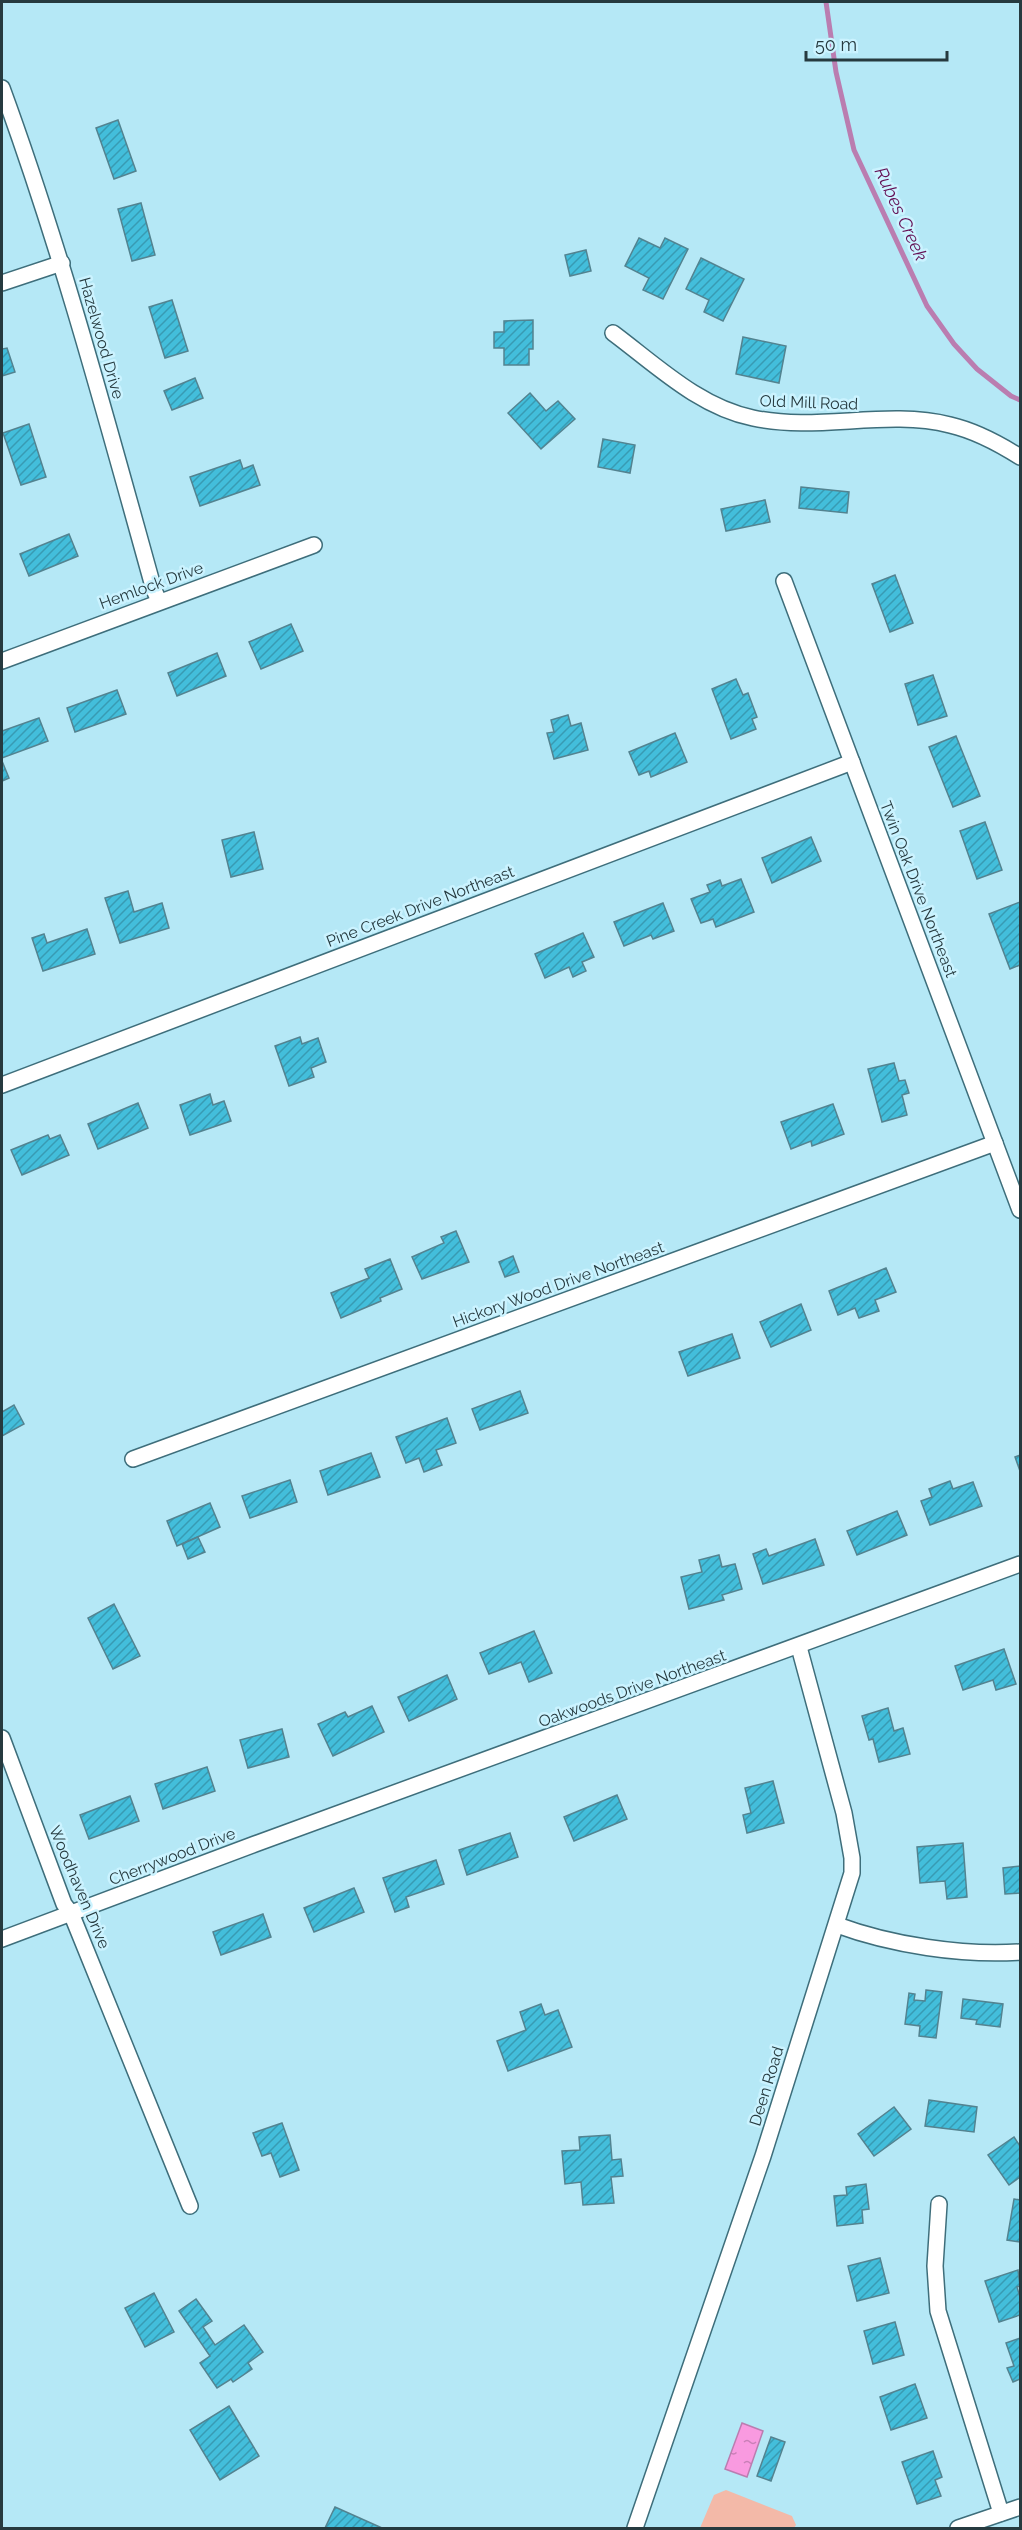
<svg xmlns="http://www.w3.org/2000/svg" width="1022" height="2530" viewBox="0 0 1022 2530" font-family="Raleway,sans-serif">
<defs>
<pattern id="water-ripples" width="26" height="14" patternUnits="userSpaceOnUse" patternTransform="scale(1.5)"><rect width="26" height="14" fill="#f99ae0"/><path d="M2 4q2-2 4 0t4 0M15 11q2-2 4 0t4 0" fill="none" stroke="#c97fb7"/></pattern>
<pattern id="building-hatch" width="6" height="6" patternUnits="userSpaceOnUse" patternTransform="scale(1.5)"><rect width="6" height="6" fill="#43bedb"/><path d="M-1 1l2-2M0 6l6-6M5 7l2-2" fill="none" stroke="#389bb3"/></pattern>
</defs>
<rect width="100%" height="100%" fill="#b5e8f6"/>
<!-- pitch -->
<path fill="#f3b9a8" d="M726 2490 792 2516 796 2525 794 2528H700L714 2495Z"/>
<!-- water -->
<path fill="url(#water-ripples)" stroke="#ba7db0" stroke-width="1.5" d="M742 2423 763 2431 747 2477 725 2469Z"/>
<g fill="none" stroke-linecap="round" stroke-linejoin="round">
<!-- stream -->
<path stroke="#ba7db0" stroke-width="5" d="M826 2 836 72 854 150 927 306 954 344 977 369 1011 396 1020 400"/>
</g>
<!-- building -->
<g fill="url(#building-hatch)" stroke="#538390" stroke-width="1.5">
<path d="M118 120 136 171 114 179 96 128Z"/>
<path d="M141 203 155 255 132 261 118 209Z"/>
<path d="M639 238 660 248 665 238 688 249 663 299 643 290 649 278 625 266Z"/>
<path d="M586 250 591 271 570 276 565 255Z"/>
<path d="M701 258 744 279 723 321 704 312 709 300 686 289Z"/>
<path d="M172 300 188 351 165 358 149 307Z"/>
<path d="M533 320V349H529V365H504V348H494V332H504V321Z"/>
<path d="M743 337 786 346 779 383 736 374Z"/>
<path d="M7 348 15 372 2 376V349Z"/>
<path d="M195 378 203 398 172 410 164 391Z"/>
<path d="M530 393 546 411 558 401 575 419 541 449 508 413Z"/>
<path d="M29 424 46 477 21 485 3 433Z"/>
<path d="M603 439 635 445 630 473 598 467Z"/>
<path d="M240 460 243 469 253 465 260 485 200 506 190 477Z"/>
<path d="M801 487 849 492 847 513 799 508Z"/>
<path d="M765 500 770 522 726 531 721 509Z"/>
<path d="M69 534 78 556 29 576 20 554Z"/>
<path d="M895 575 913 623 890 632 872 584Z"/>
<path d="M291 624 303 651 261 669 249 642Z"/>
<path d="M217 653 226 676 177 696 168 673Z"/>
<path d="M933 675 947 716 918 725 905 684Z"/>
<path d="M736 679 743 695 748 693 757 717 752 719 756 729 731 739 712 689Z"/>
<path d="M117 690 126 714 75 732 67 708Z"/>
<path d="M568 715 571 726 581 723 588 750 554 759 547 733 554 732 551 720Z"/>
<path d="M39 718 48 741 2 758V731Z"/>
<path d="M675 733 687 762 651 777 649 771 639 775 629 752Z"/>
<path d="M956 736 980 796 953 807 929 747Z"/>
<path d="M2 761 9 778 2 781Z"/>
<path d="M985 822 1002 870 977 879 960 831Z"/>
<path d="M254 832 263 869 231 877 222 840Z"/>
<path d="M811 837 821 861 772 883 762 858Z"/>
<path d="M741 879 754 912 716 927 713 919 701 923 691 899 710 892 707 885 720 880 722 886Z"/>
<path d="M128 891 134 912 162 903 169 928 120 943 105 898Z"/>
<path d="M1020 902V965L1010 969 989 914Z"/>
<path d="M663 903 674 931 653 939 651 935 624 946 614 922Z"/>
<path d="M87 929 95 954 43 971 32 938 44 934 47 943Z"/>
<path d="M583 933 594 957 582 962 586 971 573 977 569 967 545 978 535 954Z"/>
<path d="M300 1037 302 1044 318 1038 326 1062 311 1068 314 1077 289 1086 275 1046Z"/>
<path d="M894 1063 899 1081 905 1080 909 1093 902 1095 907 1115 882 1122 868 1069Z"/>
<path d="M210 1094 213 1105 224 1101 231 1121 190 1135 180 1105Z"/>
<path d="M138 1103 148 1128 98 1149 88 1124Z"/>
<path d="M833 1104 844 1134 812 1146 811 1141 791 1149 781 1122Z"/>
<path d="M48 1135 50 1139 60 1135 69 1155 22 1175 11 1150Z"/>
<path d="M456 1231 469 1262 422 1279 412 1257 444 1243 441 1237Z"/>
<path d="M513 1256 519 1272 505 1277 499 1262Z"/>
<path d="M390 1259 402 1289 380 1298 381 1301 341 1318 331 1293 369 1278 365 1269Z"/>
<path d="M886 1268 896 1292 875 1300 879 1311 859 1318 855 1308 838 1315 829 1291Z"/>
<path d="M801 1304 811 1330 771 1347 760 1322Z"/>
<path d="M732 1334 740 1358 688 1376 679 1352Z"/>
<path d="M520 1391 528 1413 480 1430 472 1409Z"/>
<path d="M14 1405 24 1424 2 1436V1412Z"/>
<path d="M447 1418 456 1443 436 1450 442 1465 424 1472 419 1458 406 1463 396 1437Z"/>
<path d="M371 1453 380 1477 328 1495 320 1471Z"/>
<path d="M1020 1455V1471L1015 1457Z"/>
<path d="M290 1480 297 1502 250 1518 242 1496Z"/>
<path d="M950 1481 953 1489 973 1482 982 1506 930 1525 921 1501 932 1497 929 1489Z"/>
<path d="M210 1503 220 1527 177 1546 167 1521Z"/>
<path d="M897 1511 907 1535 857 1555 847 1531Z"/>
<path d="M198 1537 205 1552 188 1559 182 1544Z"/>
<path d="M815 1539 824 1565 763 1584 753 1554 766 1549 769 1556Z"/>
<path d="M719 1555 722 1567 735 1564 742 1589 722 1595 724 1600 689 1609 681 1577 702 1572 699 1560Z"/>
<path d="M114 1604 140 1656 113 1669 88 1618Z"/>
<path d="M534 1631 552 1673 529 1682 521 1662 489 1674 480 1653Z"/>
<path d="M1004 1649 1016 1684 996 1690 993 1680 963 1690 955 1666Z"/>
<path d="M447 1675 457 1699 409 1721 398 1697Z"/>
<path d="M372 1706 384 1732 333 1756 318 1724 345 1712 348 1717Z"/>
<path d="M888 1708 894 1731 903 1728 910 1754 879 1762 873 1739 869 1740 862 1716Z"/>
<path d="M282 1729 289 1757 248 1768 240 1740Z"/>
<path d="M207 1767 215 1791 163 1809 155 1784Z"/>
<path d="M773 1781 784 1823 747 1833 743 1815 751 1813 745 1788Z"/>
<path d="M617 1795 627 1819 574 1841 564 1817Z"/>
<path d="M130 1796 139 1821 89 1839 80 1815Z"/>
<path d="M510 1833 518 1857 467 1875 459 1850Z"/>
<path d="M963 1843 967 1897 947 1899 945 1881 920 1883 917 1847Z"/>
<path d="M436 1860 444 1884 406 1897 409 1907 395 1912 383 1878Z"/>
<path d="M1020 1866V1893L1005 1894 1003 1868Z"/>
<path d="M354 1888 364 1912 314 1932 304 1908Z"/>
<path d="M263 1914 271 1937 221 1955 213 1932Z"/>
<path d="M926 1990 942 1992 936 2038 919 2036 920 2026 905 2024 909 1993 915 1994 914 2000 925 2001Z"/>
<path d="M963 1999 1003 2004 1000 2027 976 2024 977 2020 961 2018Z"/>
<path d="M541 2004 545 2015 558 2010 572 2047 508 2071 497 2041 526 2030 520 2012Z"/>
<path d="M929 2100 977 2107 974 2132 925 2126Z"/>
<path d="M894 2107 911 2129 874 2156 858 2134Z"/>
<path d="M282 2123 299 2170 280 2177 271 2153 262 2156 253 2133Z"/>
<path d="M610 2135 612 2160 621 2159 623 2176 611 2177 614 2203 583 2205 581 2182 565 2184 562 2151 580 2150 579 2137Z"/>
<path d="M1014 2137 1020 2146V2177L1009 2185 988 2155Z"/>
<path d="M866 2184 869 2209 862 2210 863 2223 837 2226 834 2196 847 2195 846 2187Z"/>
<path d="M1014 2199 1020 2200V2242L1007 2240Z"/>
<path d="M880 2258 889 2293 857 2301 848 2266Z"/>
<path d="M1018 2270 1020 2286 1017 2287 1020 2297V2315L999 2322 985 2281Z"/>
<path d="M154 2293 174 2332 145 2347 125 2308Z"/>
<path d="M196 2299 212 2321 203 2327 215 2345 244 2325 263 2352 248 2363 252 2369 233 2382 231 2379 217 2388 200 2363 210 2356 179 2311Z"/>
<path d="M895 2322 904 2355 873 2364 864 2331Z"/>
<path d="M1020 2338V2379L1013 2382 1007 2368 1014 2366 1006 2343Z"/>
<path d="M915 2384 927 2418 891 2430 880 2397Z"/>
<path d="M229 2406 259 2456 220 2480 190 2430Z"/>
<path d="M771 2437 785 2442 771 2481 757 2476Z"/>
<path d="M933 2451 942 2477 935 2480 941 2496 917 2504 902 2462Z"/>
<path d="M335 2507 382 2528H325Z"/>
</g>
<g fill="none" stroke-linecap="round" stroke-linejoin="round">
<defs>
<g id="minor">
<path d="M2 88C62 252 107 421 154 590L159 601"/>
<path d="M2 283 62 263"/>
<path d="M613 333C656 365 699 407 753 418 818 432 886 409 950 425 976 431 998 443 1020 457"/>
<path d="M784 581 1020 1210"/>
<path d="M2 661 314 545"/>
<path d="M2 1085 852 762"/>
<path d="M133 1459 995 1143"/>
<path d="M2 1738 64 1904 71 1913 190 2206"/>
<path d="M837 1925C891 1945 963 1956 1020 1952"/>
<path d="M2 1939 255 1844 1020 1564"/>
<path d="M939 2204 935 2266 938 2311 1001 2513"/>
<path d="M635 2528 763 2156 852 1873V1858L844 1813 799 1647"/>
<path d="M958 2528 1020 2507"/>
</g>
</defs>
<!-- minor casing -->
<use href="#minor" stroke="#3e6e7b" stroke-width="18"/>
<!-- minor -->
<use href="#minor" stroke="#fff" stroke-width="15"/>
</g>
<g text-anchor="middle" stroke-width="5" stroke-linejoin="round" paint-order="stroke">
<!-- street labels -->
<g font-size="16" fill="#263a3f" stroke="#cbf3ff">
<text transform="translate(102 338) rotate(74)" y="6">Hazelwood Drive</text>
<text transform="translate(809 402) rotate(2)" y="6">Old Mill Road</text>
<text transform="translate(151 585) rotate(-20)" y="6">Hemlock Drive</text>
<text transform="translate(919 889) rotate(69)" y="6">Twin Oak Drive Northeast</text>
<text transform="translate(420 906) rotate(-21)" y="6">Pine Creek Drive Northeast</text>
<text transform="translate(558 1284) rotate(-20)" y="6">Hickory Wood Drive Northeast</text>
<text transform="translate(632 1688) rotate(-20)" y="6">Oakwoods Drive Northeast</text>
<text transform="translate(172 1856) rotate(-21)" y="6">Cherrywood Drive</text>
<text transform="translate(80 1887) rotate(67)" y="6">Woodhaven Drive</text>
<text transform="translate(766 2086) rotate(-73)" y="6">Deen Road</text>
</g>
<!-- water labels -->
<g font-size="18" font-style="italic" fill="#630f54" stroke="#cbf3ff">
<text transform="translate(901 214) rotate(65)" y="6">Rubes Creek</text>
</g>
</g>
<!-- border -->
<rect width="1022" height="2530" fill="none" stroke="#263a3f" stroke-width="6"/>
<!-- scale -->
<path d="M806 51v9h141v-9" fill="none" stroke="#263a3f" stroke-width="3"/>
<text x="815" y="51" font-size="18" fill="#263a3f" stroke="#cbf3ff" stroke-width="4.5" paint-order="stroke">50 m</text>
</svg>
